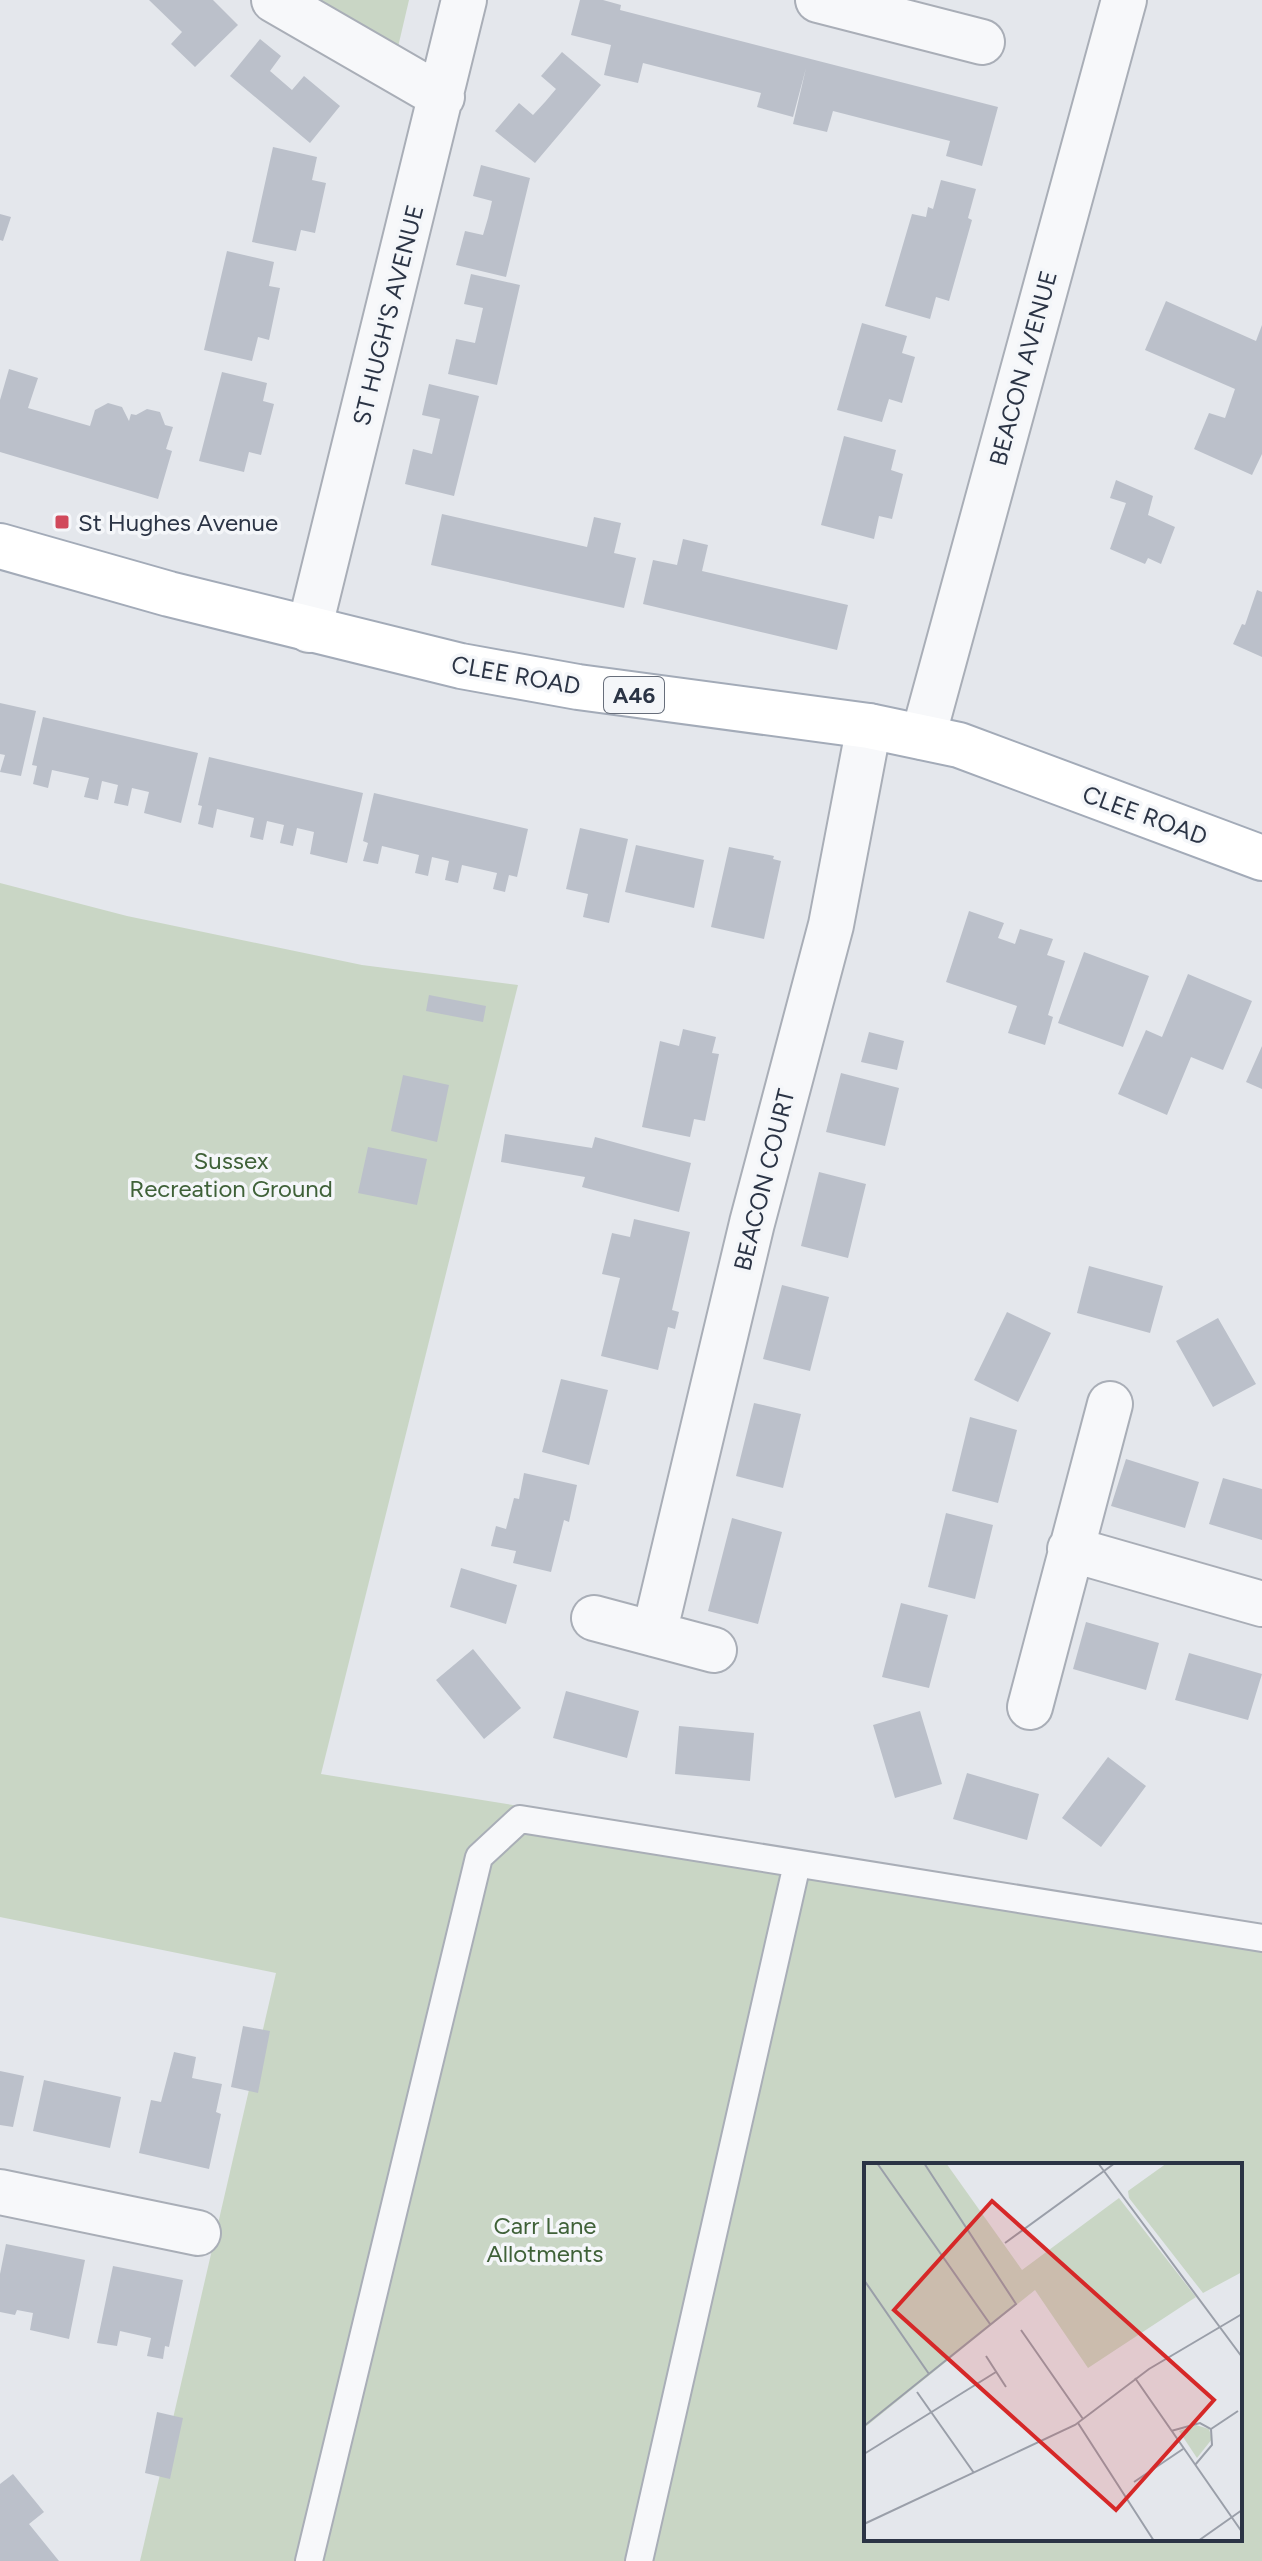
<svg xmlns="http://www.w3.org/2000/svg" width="1262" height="2561" font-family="Figtree,sans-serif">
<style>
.green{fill:#c9d6c5;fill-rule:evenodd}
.building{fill:#bbc0ca}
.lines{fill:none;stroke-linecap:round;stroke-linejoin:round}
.service-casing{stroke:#a9aeb7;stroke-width:30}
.minor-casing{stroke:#a9aeb7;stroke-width:48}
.primary-casing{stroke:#a3abb8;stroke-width:48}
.service{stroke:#f7f8fa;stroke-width:26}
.minor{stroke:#f7f8fa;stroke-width:44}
.primary{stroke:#fff;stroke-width:44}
.poi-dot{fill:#d1495b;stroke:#f4f6f9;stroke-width:3}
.labels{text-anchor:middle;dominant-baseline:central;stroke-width:7;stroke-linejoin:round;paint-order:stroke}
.shield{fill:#f4f6f9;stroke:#676e7b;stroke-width:2}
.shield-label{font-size:22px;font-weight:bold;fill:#2b3445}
.street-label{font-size:24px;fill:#2b3445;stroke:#f4f6f9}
.poi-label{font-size:24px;fill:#2b3445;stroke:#f4f6f9;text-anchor:start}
.park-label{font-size:24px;fill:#3f6138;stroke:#f4f6f9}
.inset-road{fill:none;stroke:#9a9fa9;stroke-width:2}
.view{fill:#d62828;fill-opacity:0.15;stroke:#d62828;stroke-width:4}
.inset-edge{fill:none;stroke:#2b3445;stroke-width:4}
</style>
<rect width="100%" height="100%" fill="#e4e7ec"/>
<path class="green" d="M315,0h94l-11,47z
M0,883l127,33 235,49 156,20 -197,789 941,152v635h-1122l136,-588 -276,-56zM866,2165h374v374h-374z"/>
<path class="building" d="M149,0h64l25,25 -43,42 -24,-23 11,-12z
M580,0h23l18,5 -1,5 378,97 -16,59 -36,-10 4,-15 -117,-30 -6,21 -34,-8 13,-56 -13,49 -36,-10 4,-14 -118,-30 -5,20 -34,-8 7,-30 -40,-10z
M260,39l21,17 -11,15 22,19 12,-14 36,30 -30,37 -80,-67z
M562,52l39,33 -66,78 -40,-32 24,-28 14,12 12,-13 11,-13 -15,-13z
M273,147l44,10 -5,23 14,3 -11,50 -14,-3 -5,21 -44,-9z
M481,165l49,13 -24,99 -50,-12 9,-34 18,4 5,-17 4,-17 -19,-5z
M941,180l35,9 -8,29 4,2 -23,81 -13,-4 -6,22 -45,-13 27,-92 14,3 2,-10 5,2z
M0,214l11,3 -8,24 -3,-1z
M227,251l47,11 -5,24 11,2 -11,52 -11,-3 -6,24 -48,-11z
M471,274l49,11 -23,100 -49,-11 8,-35 19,4 8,-35 -19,-4z
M1166,301l90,40 6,-16v129l-10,21 -58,-26 15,-36 16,5 10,-29 -90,-39z
M862,323l45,13 -5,17 13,4 -13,46 -13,-4 -7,23 -45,-12z
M9,369l29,9 -10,30 62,18 5,-16 13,-7 14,4 7,14 2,-7 5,1 11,-6 13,3 5,13 8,2 -7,22 6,2 -14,48 -158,-47v-52z
M222,372l45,11 -4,18 11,3 -13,51 -12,-3 -5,20 -45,-11z
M429,384l50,12 -25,100 -49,-12 8,-35 19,5 8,-35 -18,-4z
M844,436l52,14 -5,20 12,4 -11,45 -13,-3 -5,23 -53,-14z
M1116,480l37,16 -5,19 27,12 -14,37 -13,-6 -3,6 -35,-15 16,-46 -16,-5z
M442,514l145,33 7,-30 27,6 -7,30 22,5 -12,50 -193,-43z
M683,539l25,6 -6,26 146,34 -11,45 -194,-46 10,-44 24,5z
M1257,590l5,2v65l-29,-13 9,-20 3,1z
M0,703l36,8 -15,65 -21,-4 5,-17 -5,-1z
M43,717l155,36 -17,70 -37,-10 5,-21 -17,-4 -4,18 -14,-3 4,-18 -16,-4 -4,19 -14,-3 5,-19 -37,-8 -4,18 -15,-4 4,-18 -5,-1z
M209,757l154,36 -16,70 -37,-9 4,-22 -17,-4 -4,18 -13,-3 4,-18 -17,-4 -4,19 -13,-3 4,-19 -37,-9 -4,19 -15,-4 4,-18 -4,-1z
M374,793l154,36 -11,48 -8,-2 -4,17 -12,-3 4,-16 -35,-8 -4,18 -13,-3 4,-19 -17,-4 -4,19 -13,-3 4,-18 -37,-9 -4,18 -15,-3 5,-18 -5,-2z
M580,828l48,11 -19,84 -26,-6 5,-23 -22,-5z
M636,845l68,15 -10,48 -69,-16z
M729,847l45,9 -1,3 8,2 -17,78 -53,-12z
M969,911l35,12 -6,15 17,6 5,-15 33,10 -6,16 18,6 -17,54 5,2 -8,28 -37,-12 9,-27 -71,-24z
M1084,952l65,24 -26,71 -65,-24z
M1188,974l64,27 -29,69 -32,-13 -24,58 -49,-21 28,-64 16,7z
M429,995l57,11 -3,16 -57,-11z
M683,1029l33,8 -4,16 7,1 -14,67 -11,-2 -4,18 -48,-10 18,-86 19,5z
M869,1032l35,9 -7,29 -36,-8z
M1262,1046v43l-16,-7z
M841,1073l58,15 -14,58 -59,-14z
M403,1075l46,10 -12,57 -46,-11z
M505,1134l87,14 3,-11 96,26 -12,49 -97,-25 3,-10 -84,-15z
M368,1147l59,12 -10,46 -59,-12z
M819,1172l47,12 -18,74 -47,-12z
M634,1219l56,13 -18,78 7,2 -4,17 -7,-2 -10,43 -57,-14 19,-78 -18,-4 10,-41 18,4z
M1089,1266l74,20 -13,47 -73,-20z
M782,1285l47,12 -19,74 -47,-12z
M1007,1312l44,21 -33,69 -44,-22z
M1218,1318l38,66 -43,23 -37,-66z
M561,1379l47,11 -19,75 -47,-13z
M754,1403l47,11 -18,74 -47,-12z
M970,1417l47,13 -19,73 -46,-12z
M1126,1459l73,23 -14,46 -74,-22z
M524,1473l53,12 -8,37 -5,-2 -13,52 -38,-9 3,-12 -25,-5 5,-20 10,3 8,-31 5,1z
M1223,1478l39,11v51l-53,-16z
M946,1513l47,12 -18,74 -47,-12z
M732,1518l50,14 -24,92 -50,-13z
M461,1568l56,17 -11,39 -56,-17z
M901,1603l47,12 -19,73 -47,-11z
M1086,1622l73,21 -13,47 -73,-21z
M473,1649l48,59 -37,31 -48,-59z
M1189,1653l73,21 -14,46 -73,-20z
M566,1691l73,20 -12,47 -74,-20z
M920,1711l22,73 -47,14 -22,-73z
M679,1726l75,7 -4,48 -75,-7z
M1108,1757l38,29 -45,61 -39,-29z
M967,1773l72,21 -12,46 -74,-21z
M243,2026l27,5 -12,62 -27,-6z
M174,2052l22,5 -4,21 30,6 -6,28 5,2 -12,55 -70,-16 12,-53 10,2z
M0,2071l24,5 -11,51 -13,-2z
M44,2080l77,17 -11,51 -77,-17z
M6,2244l79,16 -16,79 -39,-9 3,-17 -16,-3 -2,5 -15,-3v-38z
M113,2266l70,14 -14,67 -4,-1 -2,13 -16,-3 4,-18 -31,-7 -3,15 -20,-3z
M157,2412l26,6 -13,61 -25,-6z
M13,2474l31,38 -15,12 30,37h-59v-77z"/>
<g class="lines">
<g class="service-casing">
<path id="service" d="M309,2561l170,-704 41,-38 742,119
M639,2561l158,-697"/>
</g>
<g class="minor-casing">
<path id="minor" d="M274,0l168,97
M818,0l164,42
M309,630l155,-630
M923,737l201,-737
M1070,1549l192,55
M594,1618l120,32
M654,1634l98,-411 79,-298 38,-199
M1030,1707l80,-303
M0,2192l198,41"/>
</g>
<g class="primary-casing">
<path id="primary" d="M0,546l169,48 292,72 117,21 291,39 90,19 303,113"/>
</g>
<use href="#service" class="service"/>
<use href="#minor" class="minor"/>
<use href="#primary" class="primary"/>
</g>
<rect class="poi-dot" x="54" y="514" width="16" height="16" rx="4"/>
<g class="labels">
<rect class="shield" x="604" y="677" width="60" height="36" rx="6"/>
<g class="shield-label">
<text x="634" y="695">A46</text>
</g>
<g class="street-label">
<text transform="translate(388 315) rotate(-76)">ST HUGH'S AVENUE</text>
<text transform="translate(1023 368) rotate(-75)">BEACON AVENUE</text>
<text transform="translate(516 675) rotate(10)">CLEE ROAD</text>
<text transform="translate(1145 815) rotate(20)">CLEE ROAD</text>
<text transform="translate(764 1180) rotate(-76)">BEACON COURT</text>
</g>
<g class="poi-label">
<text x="78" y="522">St Hughes Avenue</text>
</g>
<g class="park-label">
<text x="231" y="1160">Sussex<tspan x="231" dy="28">Recreation Ground</tspan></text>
<text x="545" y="2225">Carr Lane<tspan x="545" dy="28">Allotments</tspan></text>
</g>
</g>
<g transform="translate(864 2163)">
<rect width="378" height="378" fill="#e4e7ec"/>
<path d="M0,0h82l76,107 97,-72 77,99 -108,71 -53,-78 -171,138zM303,0h75v109l-39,21 -74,-95 -1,-7zM332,262l13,4 3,10 -15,19 -18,-27z" fill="#c9d6c5"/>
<path class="inset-road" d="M13,0l113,161M234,0l144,194M141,80l110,-80M0,117l65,94M157,167l62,89M122,193l20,31M271,215l107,154M53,229l57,81M214,260l76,118M0,263l152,-122 -92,-141M347,266l27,-18M307,268l29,-8 11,6 1,16 -17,20M0,291l132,-82M270,319l49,-33M0,361l211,-99 74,-56 93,-55M334,378l44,-31"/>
<path class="view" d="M128,38l222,199 -98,110 -222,-200z"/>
<rect width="378" height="378" class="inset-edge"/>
</g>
</svg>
